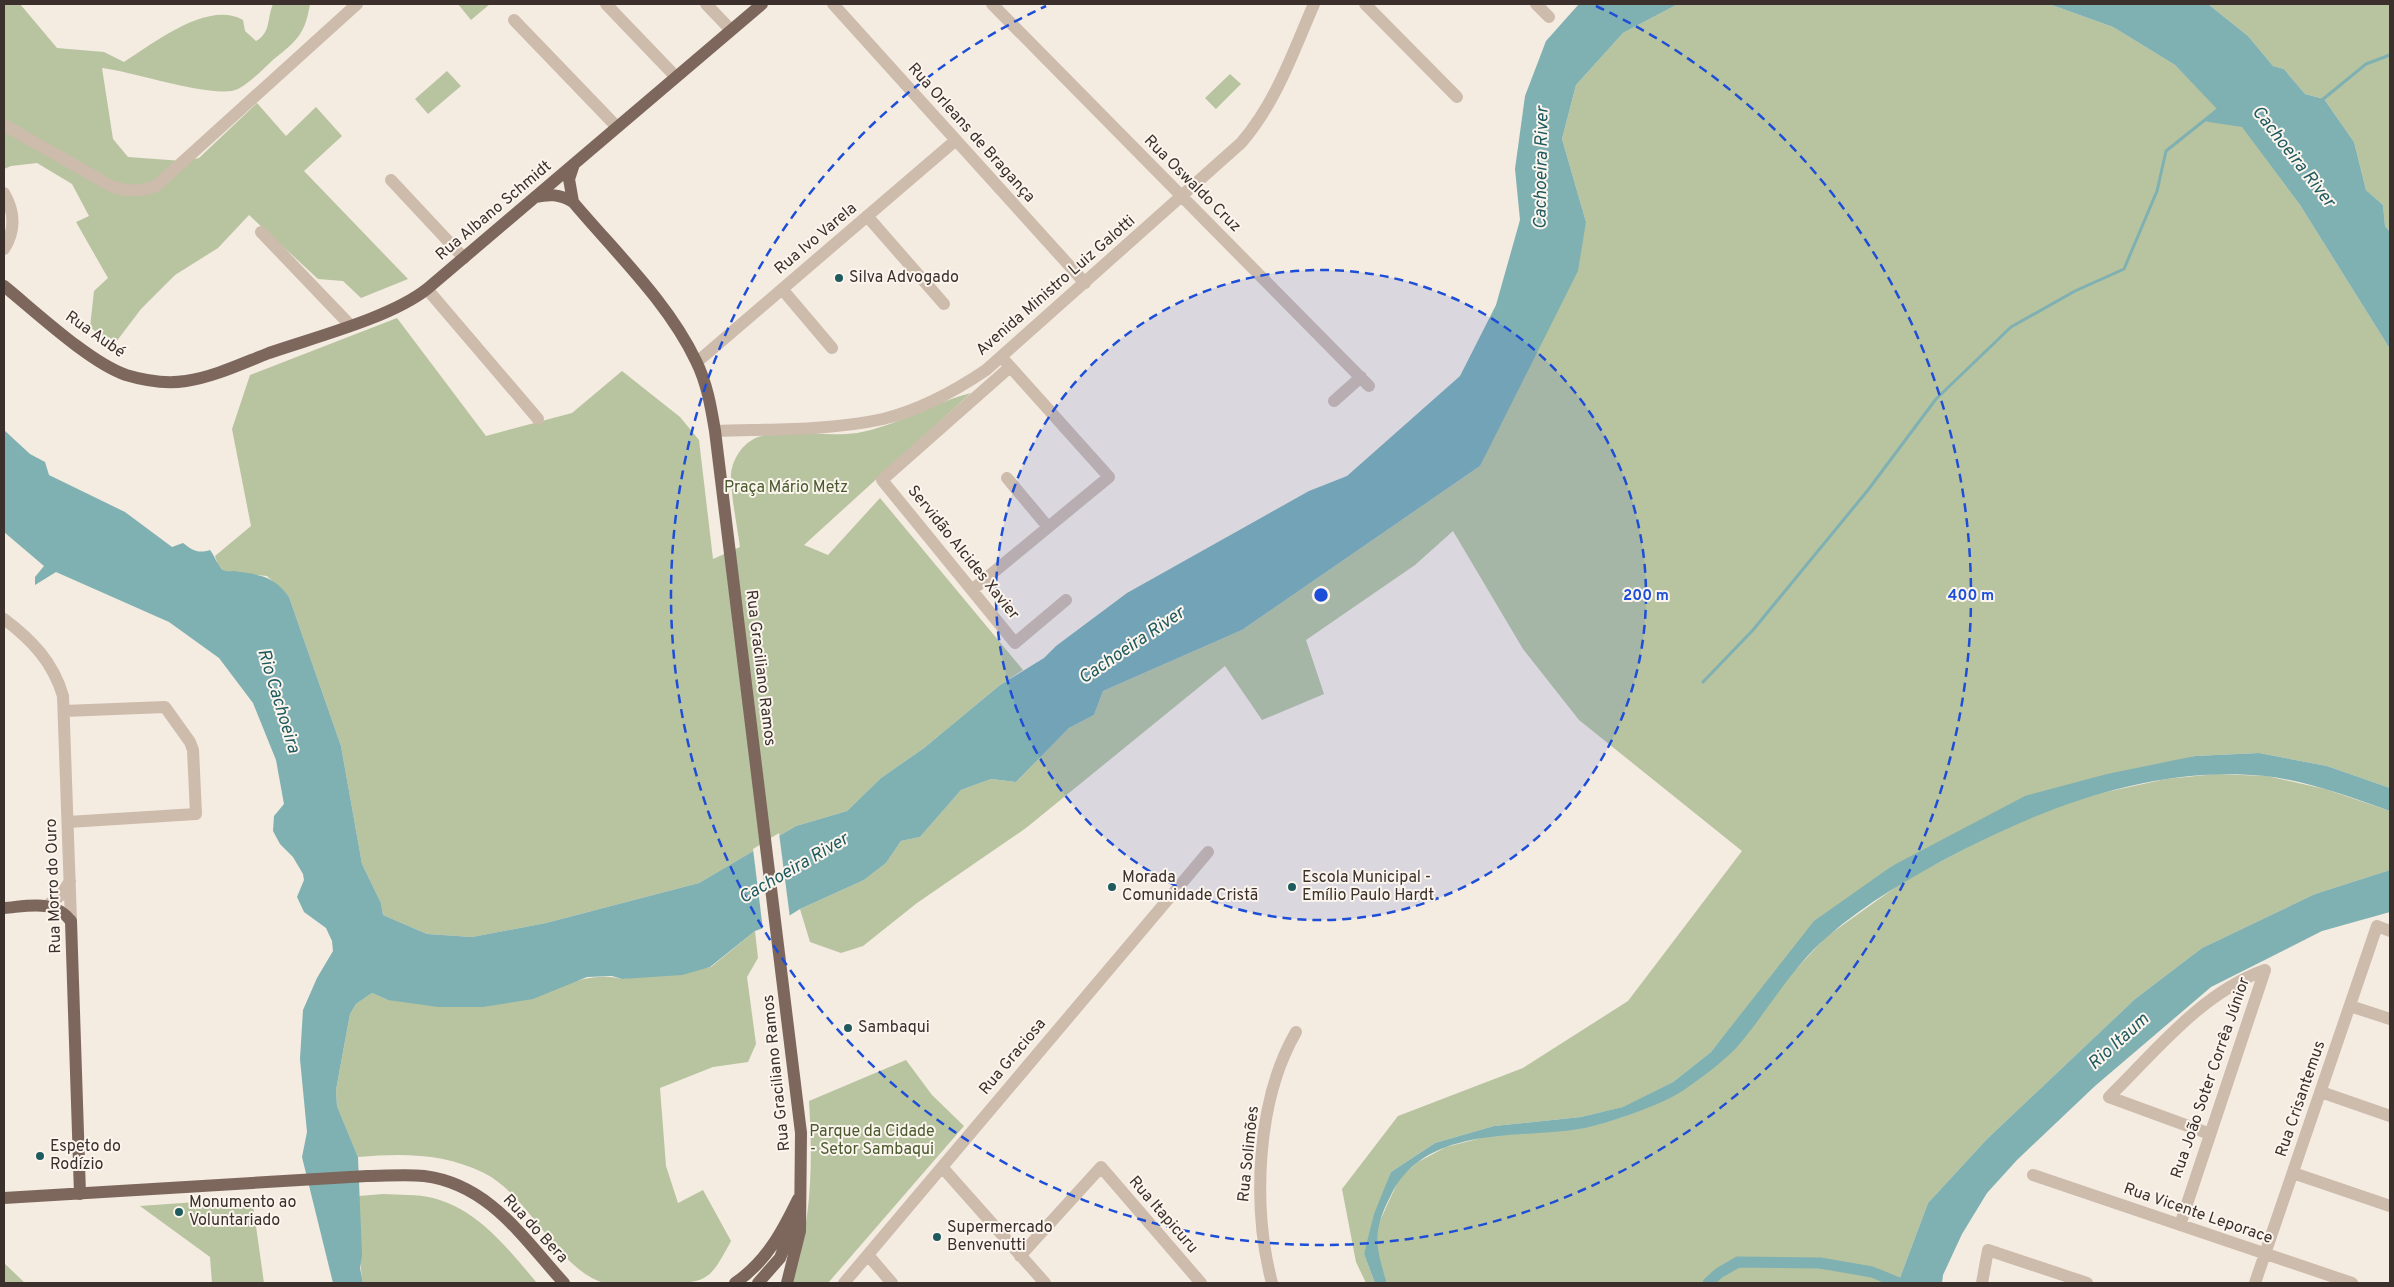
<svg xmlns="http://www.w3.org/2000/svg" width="2394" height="1287" font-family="Overpass,sans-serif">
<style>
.green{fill:#b8c4a0}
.water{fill:#7fb0b2}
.pier{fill:#f4ebe1}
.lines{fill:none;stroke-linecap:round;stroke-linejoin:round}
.stream{stroke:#7fb0b2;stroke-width:3}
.canal{stroke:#7fb0b2;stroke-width:11}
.minor{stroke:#cdbbac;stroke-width:12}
.primary{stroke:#7d675c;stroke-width:12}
.ring{fill:none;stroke:#1d4ed8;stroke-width:2.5;stroke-dasharray:9 6}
.poi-dot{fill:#1f5a5e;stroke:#fbf5ee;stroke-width:2}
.labels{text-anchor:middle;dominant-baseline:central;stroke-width:4;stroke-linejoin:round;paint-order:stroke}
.street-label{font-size:16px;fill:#3b302b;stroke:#fbf5ee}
.poi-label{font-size:16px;fill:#3b302b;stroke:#fbf5ee;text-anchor:start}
.park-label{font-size:16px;fill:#4a5a2e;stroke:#fbf5ee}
.water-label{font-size:18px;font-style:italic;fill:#1f5a5e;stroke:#fbf5ee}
.centre{fill:#1d4ed8;stroke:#fbf5ee;stroke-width:2.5}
.ring-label{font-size:15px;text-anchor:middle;font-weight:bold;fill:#1d4ed8;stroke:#fbf5ee;stroke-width:4;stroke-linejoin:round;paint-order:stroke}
</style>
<rect width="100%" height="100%" fill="#f4ebe1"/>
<path class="green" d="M4,4h16l37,44 47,4 20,10c30,-19 84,-62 119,-42l2,11 11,10c15,-8 11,-23 17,-37h37c-5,30 -13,37 -36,55 -11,10 -23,23 -36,30 -22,11 -107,-18 -136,-21l11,71 15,18 55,4 16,-3 58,-55 29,33 30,-29 26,29 -38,35 104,108 -47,19 -18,-17 -25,-2 -69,-64 -31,33 -43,27 -34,34 -28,37 -23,-19 4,-36 14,-13 -32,-56 13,-6 -17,-32 -35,-21 -26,3 -7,3z
M458,4h32l-19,16z
M1678,4h371l64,23 62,38 43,44 -15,12 39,5 58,79 90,144v439l-63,-22 -68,-13 -65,3 -302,110 -137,132 -44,54 -38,30 -49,25 -43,10 -87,9 -59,17 -44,29 -27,82 11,29h-9l-10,-21 -14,-73 56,-73 125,-48 105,-67 114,-150 -163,-131 -56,-71 -70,-118 -38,34 -109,75 18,54 -62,26 -37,-54 -199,162 -109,75 -54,43 -22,7 -31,-11 -10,-33 64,-29 22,-17 15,-22 19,-4 41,-47 30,-11 25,3 53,-54 25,-13 9,-24 139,-61 238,-164 106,-244 -24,-83 14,-54 47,-52z
M2208,4h182v228l-5,-6 -2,-21 -17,-15 -12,-48 -30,-43 -19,-5 -21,-25 -11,-3 -25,-30z
M447,71l14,15 -33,28 -13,-15z
M1230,74l11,10 -25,25 -11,-11z
M397,318l89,118 86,-23 50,-42 58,46 19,23 14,119 27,-12c-3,-22 -8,-45 -9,-68 -1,-17 11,-36 27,-42 24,-8 70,0 99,-4 40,-7 75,-30 114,-40l-167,152 24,10 52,-57 143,172 -23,15 -76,63 -43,30 -34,33 -51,15 -97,57 -153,40 -74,14 -45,-3 -44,-19 -2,-12 -19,-39 -21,-118 -52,-149 -22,-21 -42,-4 -7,-7 -3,-9 36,-30 -19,-97 18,-54z
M2216,774l51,2 58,13 65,22v59l-75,24 -113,54 -67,51 -148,140 -59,64 -30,80h-511l-11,-33 1,-23 23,-50 18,-15 28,-15 43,-11 91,-7 43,-12 59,-26 144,-154 81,-58 100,-52 41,-17 49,-16 69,-15z
M755,931l3,27 -11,19 9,67 -8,18 -35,5 -53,21 6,78 12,37 25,-13 28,51c-22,41 -24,42 -70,42 -16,0 -43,4 -57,0 -47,-14 -74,-87 -120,-110 -40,-20 -82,-20 -126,-16l-21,-51 -1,-16 14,-76 6,-10 16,-11 16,7 178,-16c19,-6 36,-10 56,-5l89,-12z
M906,1060l26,35 32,31 -136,157h-37c21,-59 22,-120 18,-182z
M383,1194c16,1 34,0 50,4 46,12 75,51 104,85h-174c-5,-23 -3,-61 -4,-87z
M252,1198l12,85h-52l-2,-26 -70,-51z
M4,1263l21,20h-21z"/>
<path class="water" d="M1579,4h99l-55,29 -47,52 -14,54 24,83 -8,49 -98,195 -238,164 -139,61 -9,24 -25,13 -53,54 -25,-3 -30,11 -41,47 -19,4 -15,22 -22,17 -64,29 -21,13 -24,9 -45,36 -28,8 -60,4 -10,-3 -25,1 -54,22 -50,8h-45l-50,-7 -16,-7 -16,11 -6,10 -14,76 1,16 21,51 4,98 -2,13 3,15h-30l-31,-126 5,-25 -7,-73 3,-49 14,-32 16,-27 -1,-10 -6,-13 -22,-16 -7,-15 7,-17 -1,-6 -10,-17 -13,-13 -7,-13 1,-15 10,-12 -8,-44 -23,-57 -34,-45 -50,-36 -113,-50 -21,13v-8l9,-11 -40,-34v-102l26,24 15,8 4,13 76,37 47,35 11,-4c9,7 15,11 27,7 5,6 7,15 13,20 4,2 7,1 11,1 26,4 39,4 55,26l52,149 21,118 19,39 2,12 44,19 45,3 74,-14 153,-40 97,-57 51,-15 34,-33 43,-30 76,-63 44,-27 12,-12 71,-53 182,-102 38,-15 113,-100 36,-71 24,-85 -5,-51 10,-73 21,-55z
M2049,4h159l40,32 25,30 11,3 21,25 19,5 30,43 12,48 17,15 2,21 5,6v117l-90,-144 -58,-78 -40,-6 15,-12 -42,-44 -62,-38z
M2259,753l68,13 63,22v23c-40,-14 -82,-30 -125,-35 -108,-11 -214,28 -308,77 -46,24 -91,50 -130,84 -36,31 -59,74 -90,110 -14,15 -36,31 -53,43 -22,15 -78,34 -104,39 -64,10 -154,-4 -189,66 -19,37 -16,50 -4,88h-12l-11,-29 10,-40 17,-42 44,-29 59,-17 87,-9 42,-10 50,-25 38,-30 103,-131 78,-55 133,-70 82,-22 88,-18z
M2390,870v42l-68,19 -111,56 -116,99 -78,74 -30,33 -25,41 -19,41 -1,8h-44l30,-80 59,-64 148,-140 67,-51 113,-54z"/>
<path class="pier" d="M779,833l11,85 -27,12 -10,-81z"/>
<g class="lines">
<path class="stream" d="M2322,100l44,-36 24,-9
M1703,682l50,-52 115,-140 68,-91 75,-72 64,-36 49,-22 33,-78 9,-40 55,-44"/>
<path class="canal" d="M1708,1283l11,-10 19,-11 82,1 52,9 27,11"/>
<path class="minor" d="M606,4l70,73
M706,4l25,26
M833,4l252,279
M992,4l377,382
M1365,4l92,93
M1536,4l13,13
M514,20l103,107
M4,125l107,61c17,6 28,6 45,0l201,-182
M391,180l73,78
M4,193c11,19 12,37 0,56
M867,216l77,88
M261,232l89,93
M427,289l111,130
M782,289l50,59
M697,362l259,-222
M1010,367l-128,113 133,163 51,-43
M1334,401l27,-24
M715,431c55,-2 113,0 168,-12 37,-9 72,-28 103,-49l255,-227c35,-40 52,-91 73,-139
M1007,478l41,49
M972,590l137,-113 -104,-116
M4,619c28,21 49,43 59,77l8,225
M64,711l101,-4 25,35 3,8 3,64 -128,8
M48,905l13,-10 9,-14
M2350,1006l40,13
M2321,1092l69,24
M2210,1134l-101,-37c47,-46 92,-104 156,-127
M942,1167l103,116
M2293,1173l97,33
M2033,1175l319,108
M2180,1225l85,-255
M868,1255l24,28
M1020,1256l81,-89 100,116
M844,1283l364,-431
M1272,1283c-20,-76 -16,-182 24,-251
M1982,1283l6,-33 99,33
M2255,1283l122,-357 13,5"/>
<path class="primary" d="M535,197c15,-3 24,-3 38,5 42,50 95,100 123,159 11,22 15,46 19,70l86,702 -1,98 -13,52
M573,202l-4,-23 5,-15
M4,286c32,26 85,76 122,89 20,6 40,9 60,6 28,-4 57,-18 83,-28 46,-16 121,-35 158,-64l335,-285
M4,908c25,-2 50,-9 67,13l9,273
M4,1198l363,-22c19,0 38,-2 57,0 65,8 99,62 140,107
M735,1283c31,-21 47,-51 63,-84
M758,1283l22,-25 14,-36"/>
</g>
<circle cx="1321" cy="595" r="325" fill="#1d4ed8" fill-opacity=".12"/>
<g class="ring">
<circle cx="1321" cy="595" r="325"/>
<path d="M1596 6A650 650 0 1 1 1046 6"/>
</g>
<g class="poi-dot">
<circle cx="839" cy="278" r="5"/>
<circle cx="1112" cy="887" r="5"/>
<circle cx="1292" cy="887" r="5"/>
<circle cx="848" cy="1028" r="5"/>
<circle cx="40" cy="1156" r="5"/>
<circle cx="179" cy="1212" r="5"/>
<circle cx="937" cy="1237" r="5"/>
</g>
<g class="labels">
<g class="street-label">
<text transform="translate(971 133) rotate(48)">Rua Orleans de Bragança</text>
<text transform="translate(1192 184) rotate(45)">Rua Oswaldo Cruz</text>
<text transform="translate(494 211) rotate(-40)">Rua Albano Schmidt</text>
<text transform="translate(816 239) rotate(-40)">Rua Ivo Varela</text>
<text transform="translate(1056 286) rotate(-41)">Avenida Ministro Luiz Galotti</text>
<text transform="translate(95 335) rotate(35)">Rua Aubé</text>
<text transform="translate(963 553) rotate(51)">Servidão Alcides Xavier</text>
<text transform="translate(760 668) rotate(83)">Rua Graciliano Ramos</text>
<text transform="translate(54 886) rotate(-92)">Rua Morro do Ouro</text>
<text transform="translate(1013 1057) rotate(-50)">Rua Graciosa</text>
<text transform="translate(777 1073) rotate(-96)">Rua Graciliano Ramos</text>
<text transform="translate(2211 1078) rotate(-71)">Rua João Soter Corrêa Júnior</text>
<text transform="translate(2301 1099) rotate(-71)">Rua Crisantemus</text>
<text transform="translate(1249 1154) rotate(-84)">Rua Solimões</text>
<text transform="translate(2198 1214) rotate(19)">Rua Vicente Leporace</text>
<text transform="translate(1163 1215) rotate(49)">Rua Itapicuru</text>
<text transform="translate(535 1229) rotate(47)">Rua do Bera</text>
</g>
<g class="poi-label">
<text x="849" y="278">Silva Advogado</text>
<text x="1122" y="878">Morada<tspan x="1122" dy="18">Comunidade Cristã</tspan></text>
<text x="1302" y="878">Escola Municipal -<tspan x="1302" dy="18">Emílio Paulo Hardt</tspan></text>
<text x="858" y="1028">Sambaqui</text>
<text x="50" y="1147">Espeto do<tspan x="50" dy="18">Rodízio</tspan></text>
<text x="189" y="1203">Monumento ao<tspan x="189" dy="18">Voluntariado</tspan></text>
<text x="947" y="1228">Supermercado<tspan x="947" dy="18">Benvenutti</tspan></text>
</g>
<g class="park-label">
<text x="786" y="488">Praça Mário Metz</text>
<text x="872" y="1132">Parque da Cidade<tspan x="872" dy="18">- Setor Sambaqui</tspan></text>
</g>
<g class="water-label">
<text transform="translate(2293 157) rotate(52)">Cachoeira River</text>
<text transform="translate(1542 168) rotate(-89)">Cachoeira River</text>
<text transform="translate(1132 646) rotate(-34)">Cachoeira River</text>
<text transform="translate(278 701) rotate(73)">Rio Cachoeira</text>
<text transform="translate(794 869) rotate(-30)">Cachoeira River</text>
<text transform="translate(2119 1042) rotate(-42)">Rio Itaum</text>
</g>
</g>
<circle cx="1321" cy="595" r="8" class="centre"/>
<g class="ring-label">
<text x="1646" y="600">200 m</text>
<text x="1971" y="600">400 m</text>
</g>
<rect width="2394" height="1287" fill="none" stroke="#3b302b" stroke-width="10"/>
</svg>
